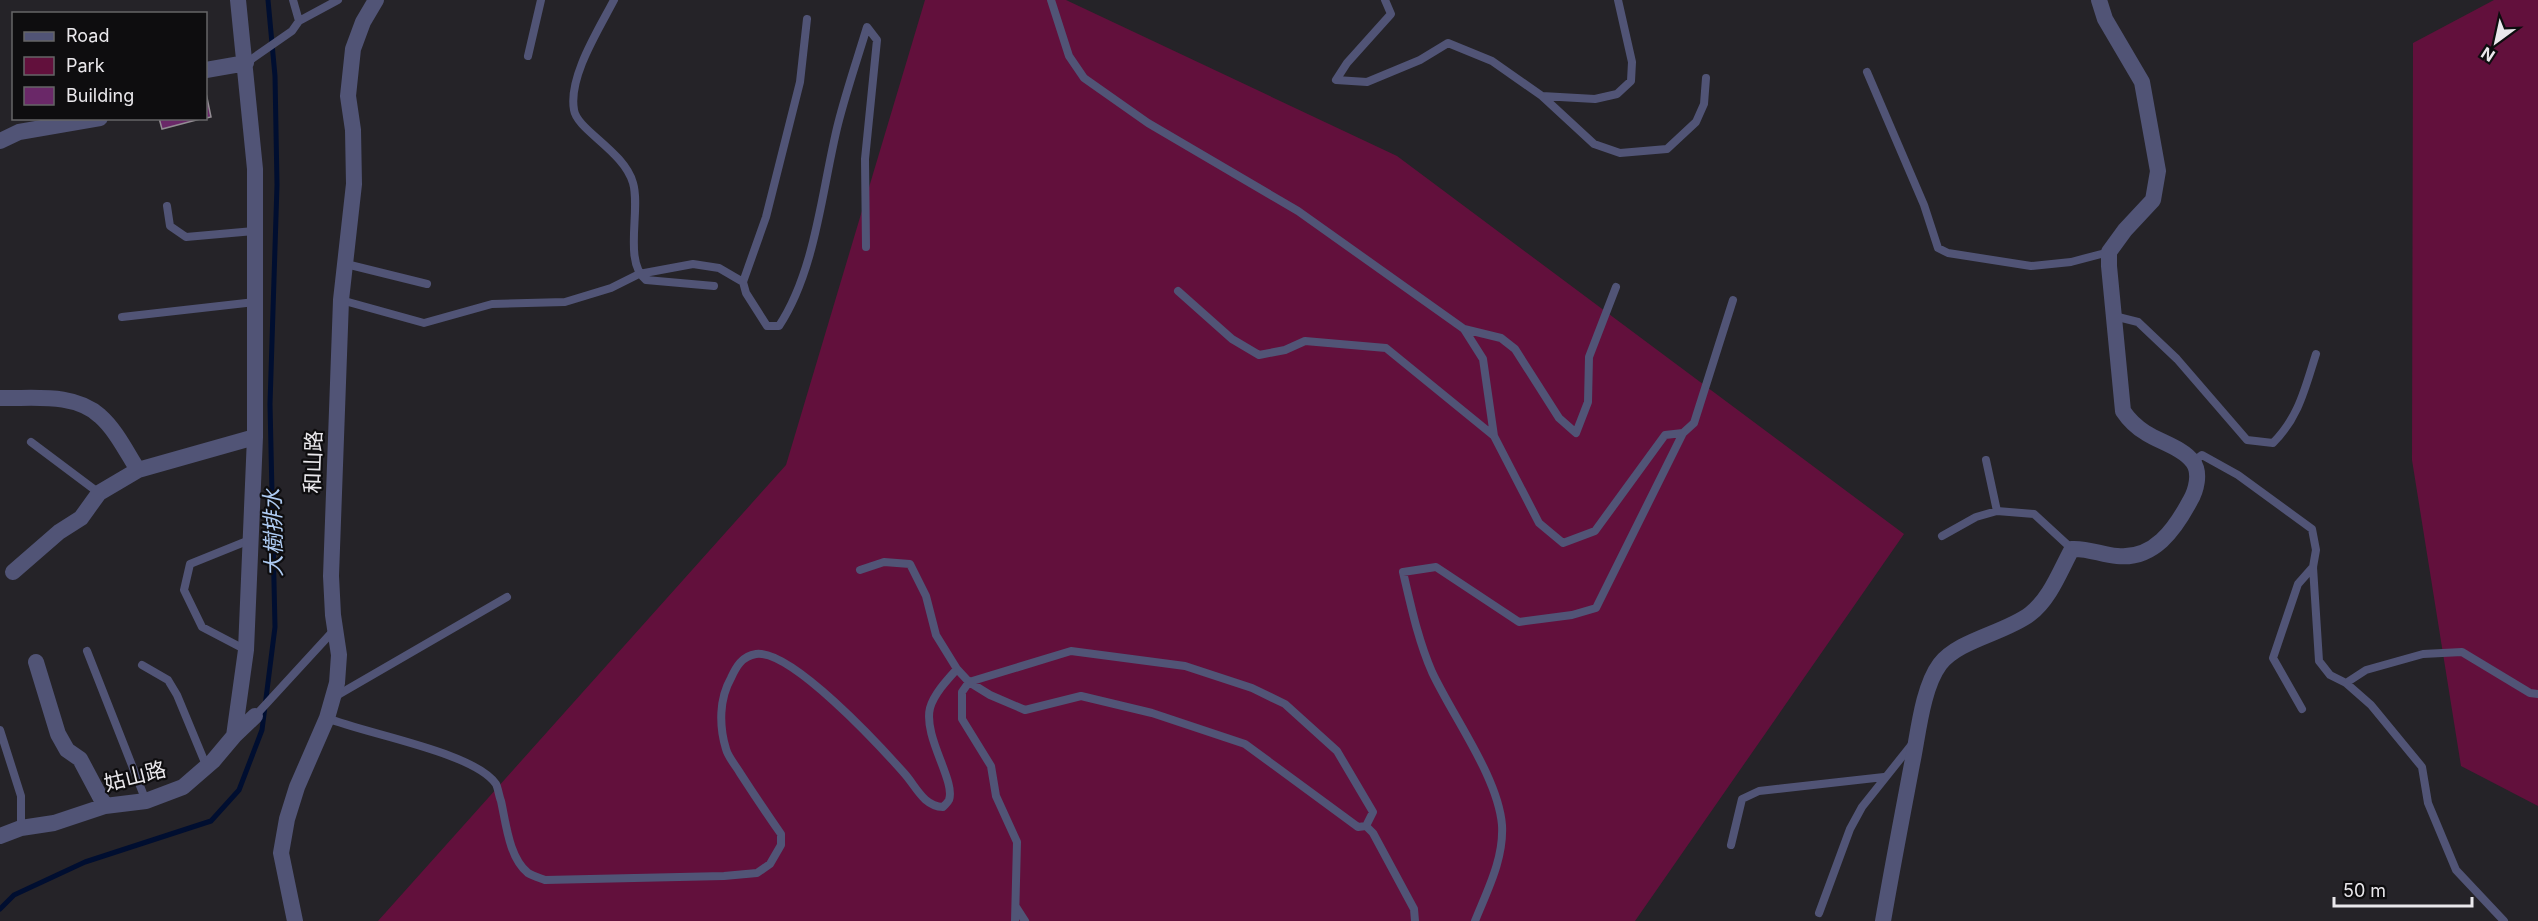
<svg xmlns="http://www.w3.org/2000/svg" width="2538" height="921" font-family="Inter,'Noto Sans TC',sans-serif">
<style>
.green{fill:#62103c}
.lines{fill:none;stroke-linecap:round;stroke-linejoin:round}
.stream{stroke:#000e30;stroke-width:5}
.building{fill:#6a2868;stroke:#928c92;stroke-width:1.5}
.lane{stroke:#515476;stroke-width:8}
.street{stroke:#515476;stroke-width:16}
.labels{text-anchor:middle;dominant-baseline:central;stroke-width:4.5;stroke-linejoin:round;paint-order:stroke}
.street-label{font-size:21px;fill:#eae8ec;stroke:#0e0d0f}
.water-label{font-size:22px;font-style:italic;fill:#aecbf2;stroke:#0e0d0f}
</style>
<rect width="100%" height="100%" fill="#252328"/>
<path class="green" d="M925,0h141l331,156 507,378 -269,387h-1257l408,-456z
M2494,0h44v806l-77,-40 -49,-306 1,-417z"/>
<g class="lines">
<path class="stream" d="M0,909l14,-14 71,-33 126,-41 28,-31 23,-60 13,-103 -5,-223 7,-219 -2,-109 -7,-76"/>
</g>
<path class="building" d="M206,93l5,24 -5,1z
M159,118h45l-42,11z"/>
<g class="lines">
<path class="lane" d="M293,0l6,21
M614,0c-15,29 -46,77 -40,110 3,20 50,41 59,73 8,27 -10,79 13,97l68,6
M1051,0l18,56 15,22 64,45 150,88 166,118
M1385,0l6,14 -44,49 -11,17 31,2 53,-22 28,-17 44,18 50,35 53,3 22,-5 14,-13 1,-19 -14,-62
M528,56l13,-56
M246,63l46,-32 7,-10 39,-21
M1867,72l57,133 14,43 10,5 83,13 40,-4 38,-10
M1542,96l52,48 26,9 47,-4 29,-27 8,-18 2,-26
M167,206l3,20 16,11 68,-6
M346,264l81,20
M743,282l23,-65 34,-135 7,-63
M1178,291l54,48 27,16 26,-5 20,-9 81,7 108,88
M341,300l83,23 68,-19 73,-2 46,-14 28,-14 54,-10 26,4 24,14 3,11 21,33h12c37,-56 43,-138 59,-202 8,-32 19,-64 29,-97l10,13 -12,119 1,88
M2114,316l24,6 39,37 70,81 26,3c26,-26 32,-55 43,-89
M122,317l133,-15
M1683,433l11,-10 39,-123
M31,442l68,51
M1986,460l11,51
M2193,462l9,-7 36,20 74,54 4,21 -3,17 6,94 11,14 16,8 25,22 51,62 6,36 28,67 48,51
M1942,536l34,-19 21,-6 37,3 38,35
M860,570l24,-8 26,2 16,32 10,39 21,34 12,13 21,13 35,15 56,-14 71,17 93,31 113,83 8,-1
M246,650l-44,-23 -18,-37 6,-26 62,-25
M87,651l59,150
M142,665l26,15 9,15 29,70
M2346,683l20,-13 57,-16 39,-2 68,41 8,1
M336,696l171,-99
M2302,709l-29,-51 25,-74 15,-17
M255,716l80,-87
M327,718c39,16 147,34 169,66 2,4 3,12 5,17 5,22 8,57 27,72 5,3 12,5 17,7l179,-4 33,-3 13,-9 11,-19v-11c-14,-20 -28,-41 -41,-61 -4,-7 -12,-16 -14,-24 -7,-23 -7,-50 5,-71 5,-11 11,-22 25,-24 35,-5 124,92 148,119 12,13 19,33 39,34 0,0 6,-6 6,-7 7,-19 -26,-63 -19,-92 4,-14 17,-28 27,-39
M0,730l21,66v32
M1731,845l11,-46 17,-8 125,-14
M1016,907l9,14
M1819,913l31,-84 12,-22 51,-64
M1015,921l2,-79 -21,-46 -5,-30 -29,-47v-27l7,-10 102,-31 114,15 67,22 33,16 52,47 36,61 -7,14 7,7 41,76 1,12
M1475,921c12,-30 29,-62 27,-96 -4,-48 -49,-108 -70,-153 -14,-32 -21,-66 -29,-100l33,-5 83,55 53,-7 24,-7 87,-175 -18,2 -70,96 -32,12 -24,-20 -45,-87 -11,-77 -19,-30 37,9 14,11 44,69 17,15 12,-31 1,-45 27,-70"/>
<path class="street" d="M206,70l40,-7
M0,141l19,-9 81,-14
M0,398c32,1 74,-6 100,18 16,14 27,37 38,54
M13,572l46,-40 22,-14 18,-25 39,-23 117,-33
M36,662l22,72 9,16 13,9 25,47
M234,736l12,-86 9,-213v-268l-17,-169
M0,836l21,-8 33,-5 51,-17 41,-5 37,-14 30,-26 21,-25 21,-20
M295,921l-14,-68 6,-34 10,-32 30,-69 10,-35 2,-28 -6,-40 -2,-39 10,-276 13,-116 -1,-54 -5,-34 5,-47 10,-27 13,-22
M1883,921c9,-52 19,-104 29,-157 6,-28 10,-76 28,-100 18,-24 65,-31 90,-50 20,-15 30,-43 42,-65 16,-1 30,6 45,7 37,4 58,-27 73,-55 6,-10 11,-28 3,-39 -10,-14 -33,-20 -47,-29 -10,-6 -17,-13 -23,-22l-14,-145v-14l16,-22 28,-30 5,-29 -16,-89 -37,-63 -6,-19"/>
</g>
<g class="labels">
<g class="street-label">
<text transform="translate(313 462) rotate(-88)">和山路</text>
<text transform="translate(135 776) rotate(-14)">姑山路</text>
</g>
<g class="water-label">
<text transform="translate(273 533) rotate(-91)">大樹排水</text>
</g>
</g>
<rect x="12" y="12" width="195" height="108" fill="#0e0d0f" stroke="#666567" stroke-width="1.5"/>
<rect x="24" y="32" width="30" height="9" fill="#515476" stroke="#666567" stroke-width="1.5"/>
<text x="66" y="42" font-size="18" fill="#eae8ec">Road</text>
<rect x="24" y="57" width="30" height="18" fill="#62103c" stroke="#666567" stroke-width="1.5"/>
<text x="66" y="72" font-size="18" fill="#eae8ec">Park</text>
<rect x="24" y="87" width="30" height="18" fill="#6a2868" stroke="#666567" stroke-width="1.5"/>
<text x="66" y="102" font-size="18" fill="#eae8ec">Building</text>
<g transform="translate(2496 42) rotate(213)" stroke="#0e0d0f" stroke-width="4.5" paint-order="stroke">
<path d="M0-4.5L10 22L0 15L-10 22Z" fill="#eae8ec"/>
<text y="-9" font-size="16" font-weight="bold" text-anchor="middle" fill="#eae8ec">N</text>
</g>
<path d="M2334 897v9h138v-9" fill="none" stroke="#eae8ec" stroke-width="3"/>
<text x="2343" y="897" font-size="18" fill="#eae8ec" stroke="#0e0d0f" stroke-width="4.5" paint-order="stroke">50 m</text>
</svg>
